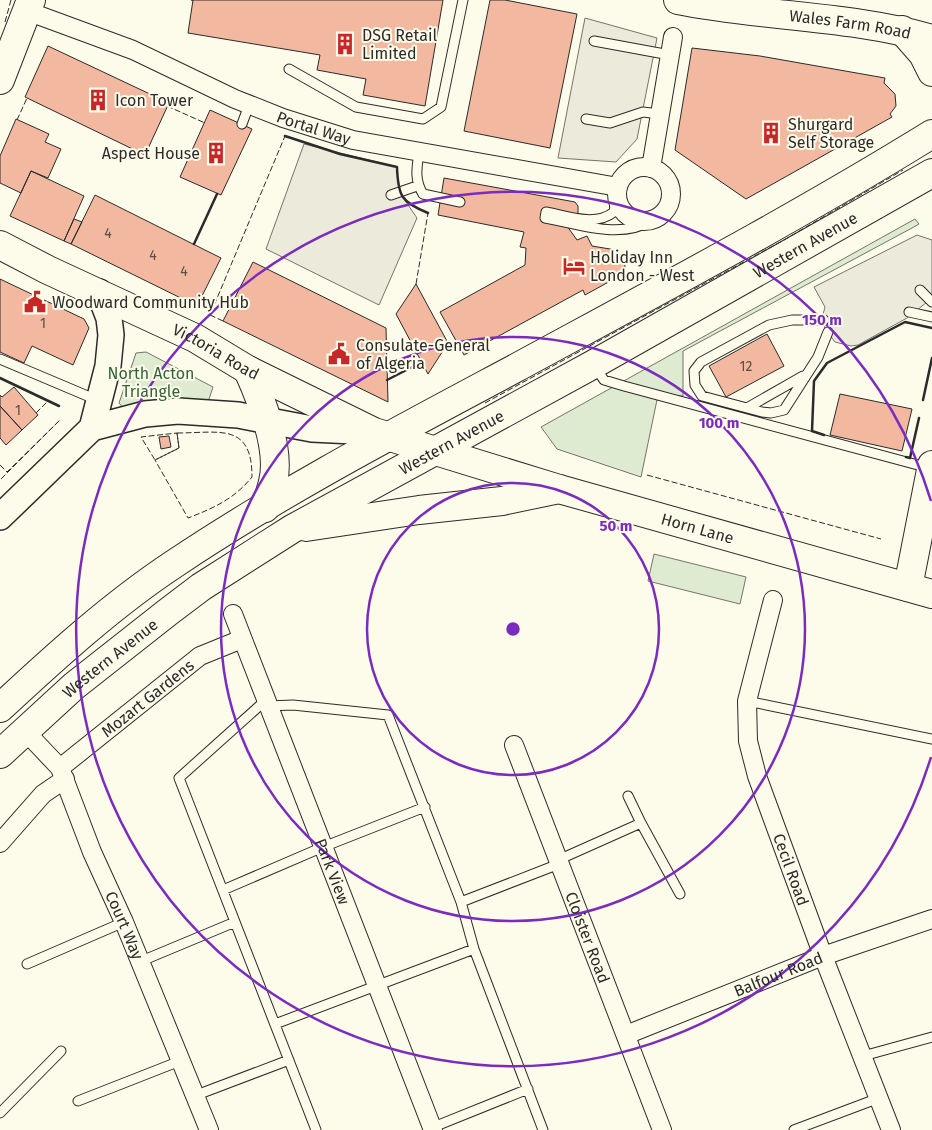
<svg xmlns="http://www.w3.org/2000/svg" width="932" height="1130" font-family="'Fira Sans',sans-serif">
<style>
.green{fill:#deebd1;stroke:#74746e}
.parking{fill:#eceadb;stroke:#74746e}
.building{fill:#f2b8a0;stroke:#2b2b2b}
.lines{fill:none;stroke-linecap:round;stroke-linejoin:round}
.service-casing{stroke:#2b2b2b;stroke-width:11}
.minor-casing{stroke:#2b2b2b;stroke-width:20}
.secondary-casing{stroke:#2b2b2b;stroke-width:28}
.primary-casing{stroke:#2b2b2b;stroke-width:30}
.trunk-casing{stroke:#2b2b2b;stroke-width:30}
.service{stroke:#fdfbea;stroke-width:9}
.minor{stroke:#fdfbea;stroke-width:18}
.secondary{stroke:#fdfbea;stroke-width:25}
.primary{stroke:#fdfbea;stroke-width:28}
.trunk{stroke:#fdfbea;stroke-width:28}
.fence{stroke:#2b2b2b;stroke-width:1;stroke-dasharray:6 2.5;stroke-linecap:butt}
.wall{stroke:#2b2b2b;stroke-width:2.5}
.ring{fill:none;stroke:#7b2cbf;stroke-width:2.5}
.labels{text-anchor:middle;dominant-baseline:central;stroke-width:4;stroke-linejoin:round;paint-order:stroke}
.number-label{font-size:14px;fill:#5d4e48}
.street-label{font-size:16px;fill:#2b2b2b;stroke:#fdfbea}
.poi-label{font-size:16px;fill:#2b2b2b;stroke:#fdfbea;text-anchor:start}
.park-label{font-size:16px;fill:#34623c;stroke:#fdfbea}
.centre{fill:#7b2cbf;stroke:#fdfbea;stroke-width:2.5}
.ring-label{font-size:15px;text-anchor:middle;font-weight:bold;fill:#7b2cbf;stroke:#fdfbea;stroke-width:4;stroke-linejoin:round;paint-order:stroke}
</style>
<rect width="100%" height="100%" fill="#fdfbea"/>
<path class="green" d="M915,219l4,5 -7,4 -229,123v45l-25,-1 -17,82 -84,-28 -16,-22z
M146,352l67,35 -5,15 -83,8 -6,-7 17,-50z
M654,554l92,23 -6,27 -92,-23z"/>
<path class="parking" d="M585,18l72,20 -20,101 -21,23 -58,-4z
M304,144l93,23 1,17 6,15 13,19 -38,87 -113,-56z
M917,235l15,5v58l-25,20 -49,27 -7,1 -16,-4 -10,-13 -3,-11 3,-11 -11,-20z"/>
<path class="building" d="M191,0h252l-18,106 -62,-11 3,-16 -49,-9 3,-15 -132,-22 5,-33z
M490,0h15l72,14 -27,134 -86,-17z
M48,46l121,57 -24,52 -120,-58z
M692,48l68,8 125,22 -1,5 11,11 1,12 -6,8 2,3 -146,82 -71,-49z
M210,110l42,19 -31,66 -41,-18z
M16,119l33,15 -4,8 16,7 -13,29 -17,-7 -10,22 -21,-10v-27z
M31,171l53,25 -20,45 -54,-25z
M444,178l131,24 3,4v9l-11,11 10,14 10,-4 5,10 24,4 8,11 1,6 -4,7 -7,5 -29,16 -2,-5 -119,65 -24,-43 85,-47 1,-17 -6,-1 4,-15 -86,-17z
M95,195l126,63 -24,48 -126,-62z
M74,219l8,3 -11,22 -7,-3z
M253,262l133,66 2,74 -165,-81z
M0,279l84,40 5,9 -16,37 -41,-19 -8,17 -24,-11z
M416,284l32,59 -20,31 -32,-60z
M767,334l17,32 -58,31 -17,-31z
M14,387l24,28 -16,15 -22,-24v-11l2,2z
M840,394l72,15 -10,42 -72,-16z
M0,406l22,24 -16,15 -6,-7z
M169,436l2,11 -10,2 -2,-12z"/>
<g class="lines">
<g class="service-casing">
<path id="service" d="M594,41l76,14
M289,69l67,38 67,12 18,-12 22,-107
M586,119l24,4 33,-11 16,2
M242,124l7,-19
M419,152c-2,15 -5,28 4,42l37,8
M391,195l26,-9
M617,195l-3,17c-19,15 -47,4 -68,0l-1,6c35,6 75,22 108,2
M920,290l12,12
M909,312l23,5
M824,320h-32l-23,5 -68,37 -7,9 1,14 7,11 60,16 9,1 13,-3 34,-53 10,-25
M0,359l97,41
M595,367l9,13 20,6 305,82
M747,408l56,-32
M266,700l-87,78 137,352
M747,701l185,38
M268,706l25,-1 95,10 73,187 13,47 69,181
M628,796l13,27
M558,860l83,-37 39,71
M223,890l100,-43 102,-40
M461,902l98,-38
M139,962l96,-40
M27,964l97,-42
M275,1024l199,-75
M863,1056l69,-19
M194,1096l95,-36
M78,1101l102,-40
M0,1113l61,-62
M431,1128l97,-39
M794,1130l85,-32"/>
</g>
<g class="minor-casing">
<g id="minor">
<path id="s1" d="M27,11l106,39 102,49 48,19 70,22 265,47"/>
<circle cx="644" cy="194" r="27"/>
<path d="M651,168l22,-131"/>
<path id="s2" d="M773,600l-26,101 1,40 9,35 66,180 68,174"/>
<path id="s3" d="M233,614l200,516"/>
<path id="s4" d="M25,731l35,37 32,84 32,70 85,208"/>
<path id="s5" d="M514,745l148,385"/>
<path id="s6" d="M60,768l140,-112 42,-17"/>
<path d="M0,843l43,-49 22,-15"/>
<path id="s7" d="M626,1035l197,-79 109,-37"/>
</g>
</g>
<g class="secondary-casing">
<path id="secondary" d="M92,428l53,-14 33,-3 60,4 74,14 62,3
M0,517l92,-89 16,-62 3,-31 -2,-17 -10,-26"/>
</g>
<g class="primary-casing">
<g id="primary">
<path id="s8" d="M678,0c84,17 172,15 254,39"/>
<path d="M902,30l21,24 9,18"/>
<path d="M0,80l31,-80"/>
<path id="s9" d="M0,245l48,25 147,68 53,32 126,62 185,57 373,105"/>
<path d="M248,370c13,29 33,80 25,112 -2,9 -5,17 -8,26"/>
<path d="M908,587l24,-122"/>
</g>
</g>
<g class="trunk-casing">
<g id="trunk">
<path d="M306,527l113,-17 83,-9 57,-12"/>
<path d="M0,708c55,-51 112,-103 174,-144 109,-73 224,-133 340,-195 140,-76 282,-151 418,-235"/>
<path id="s10" d="M0,754l74,-68 94,-74 33,-25 91,-58 302,-165 338,-191"/>
</g>
</g>
<use href="#service" class="service"/>
<use href="#minor" class="minor"/>
<use href="#secondary" class="secondary"/>
<use href="#primary" class="primary"/>
<use href="#trunk" class="trunk"/>
<path class="fence" d="M5,22l6,-22
M167,106l38,17
M17,120l10,-22
M416,284l12,-71
M223,321l-13,-6 75,-179
M485,403l299,-163 119,-70
M36,413l13,-13
M177,433c42,0 75,-11 75,44 -18,22 -38,31 -64,41l-33,-58 24,-12z
M177,433l2,15 -24,12 -14,-23z
M0,465l7,7 53,-52 -60,60
M647,475l234,64"/>
<path class="wall" d="M285,136l55,18 57,13c1,29 4,35 31,46
M194,244l23,-50
M0,378l59,28
M387,380l35,-18
M923,400l9,-42
M824,435l-12,-4 2,-50 13,-18 78,-41 27,6
M906,457l4,1 9,-40"/>
</g>
<g class="ring">
<circle cx="513" cy="629" r="146"/>
<circle cx="513" cy="629" r="292"/>
<path d="M931 757A437 437 0 1 1 931 501"/>
</g>
<defs>
<g id="building-bare" transform="scale(1.725)"><path d="M-4-6H4V6H1V3H-1V6H-4ZM-2.5-4.3h1.7v1.8h-1.7ZM.8-4.3h1.7v1.8H.8ZM-2.5-1h1.7V.8h-1.7ZM.8-1h1.7V.8H.8Z" fill="#c62828" stroke="#fdfbea" stroke-width="2.5" paint-order="stroke"/></g>
<g id="hotel-bare" transform="scale(1.725)"><path d="M-6-4.5h1.5V1H6V5H4.5V3h-9V5H-6ZM-4 0a1.8 1.8 0 1 1 3.6 0ZM.5 0V-2.5h3Q6-2.5 6 0Z" fill="#c62828" stroke="#fdfbea" stroke-width="2.5" paint-order="stroke"/></g>
<g id="civic-bare" transform="scale(1.725)"><path d="M-.6-6.5H3V-4.5H.6V-3L4-1V1h2V6H-6V1h2V-1L-.6-3ZM-1.2 2.5V6h2.4V2.5Z" fill="#c62828" stroke="#fdfbea" stroke-width="2.5" paint-order="stroke"/></g>
</defs>
<g fill-rule="evenodd">
<use href="#building-bare" x="345" y="44"/>
<use href="#building-bare" x="98" y="100"/>
<use href="#building-bare" x="771" y="133"/>
<use href="#building-bare" x="216" y="153"/>
<use href="#hotel-bare" x="574" y="266"/>
<use href="#civic-bare" x="35" y="302"/>
<use href="#civic-bare" x="339" y="354"/>
</g>
<g class="labels">
<g class="number-label">
<text x="108" y="233">4</text>
<text x="153" y="255">4</text>
<text x="184" y="271">4</text>
<text x="43" y="323">1</text>
<text x="746" y="366">12</text>
<text x="18" y="410">1</text>
</g>
<g class="street-label">
<text stroke="none"><textPath href="#s8" startOffset="174">Wales Farm Road</textPath></text>
<text stroke="none"><textPath href="#s1" startOffset="310">Portal Way</textPath></text>
<text stroke="none"><textPath href="#s10" startOffset="956">Western Avenue</textPath></text>
<text stroke="none"><textPath href="#s9" startOffset="241">Victoria Road</textPath></text>
<text stroke="none"><textPath href="#s10" startOffset="551">Western Avenue</textPath></text>
<text stroke="none"><textPath href="#s9" startOffset="756">Horn Lane</textPath></text>
<text stroke="none"><textPath href="#s10" startOffset="146">Western Avenue</textPath></text>
<text stroke="none"><textPath href="#s6" startOffset="112">Mozart Gardens</textPath></text>
<text stroke="none"><textPath href="#s2" startOffset="280">Cecil Road</textPath></text>
<text stroke="none"><textPath href="#s3" startOffset="276">Park View</textPath></text>
<text stroke="none"><textPath href="#s4" startOffset="221">Court Way</textPath></text>
<text stroke="none"><textPath href="#s5" startOffset="206">Cloister Road</textPath></text>
<text stroke="none"><textPath href="#s7" startOffset="164">Balfour Road</textPath></text>
</g>
<g class="poi-label">
<text x="362" y="35">DSG Retail<tspan x="362" dy="18">Limited</tspan></text>
<text x="115" y="100">Icon Tower</text>
<text x="788" y="124">Shurgard<tspan x="788" dy="18">Self Storage</tspan></text>
<text x="200" y="153" text-anchor="end">Aspect House</text>
<text x="590" y="257">Holiday Inn<tspan x="590" dy="18">London - West</tspan></text>
<text x="52" y="302">Woodward Community Hub</text>
<text x="356" y="345">Consulate-General<tspan x="356" dy="18">of Algeria</tspan></text>
</g>
<g class="park-label">
<text x="151" y="373">North Acton<tspan x="151" dy="18">Triangle</tspan></text>
</g>
</g>
<circle cx="513" cy="629" r="8" class="centre"/>
<g class="ring-label">
<text x="822" y="325">150 m</text>
<text x="719" y="428">100 m</text>
<text x="616" y="531">50 m</text>
</g>
</svg>
